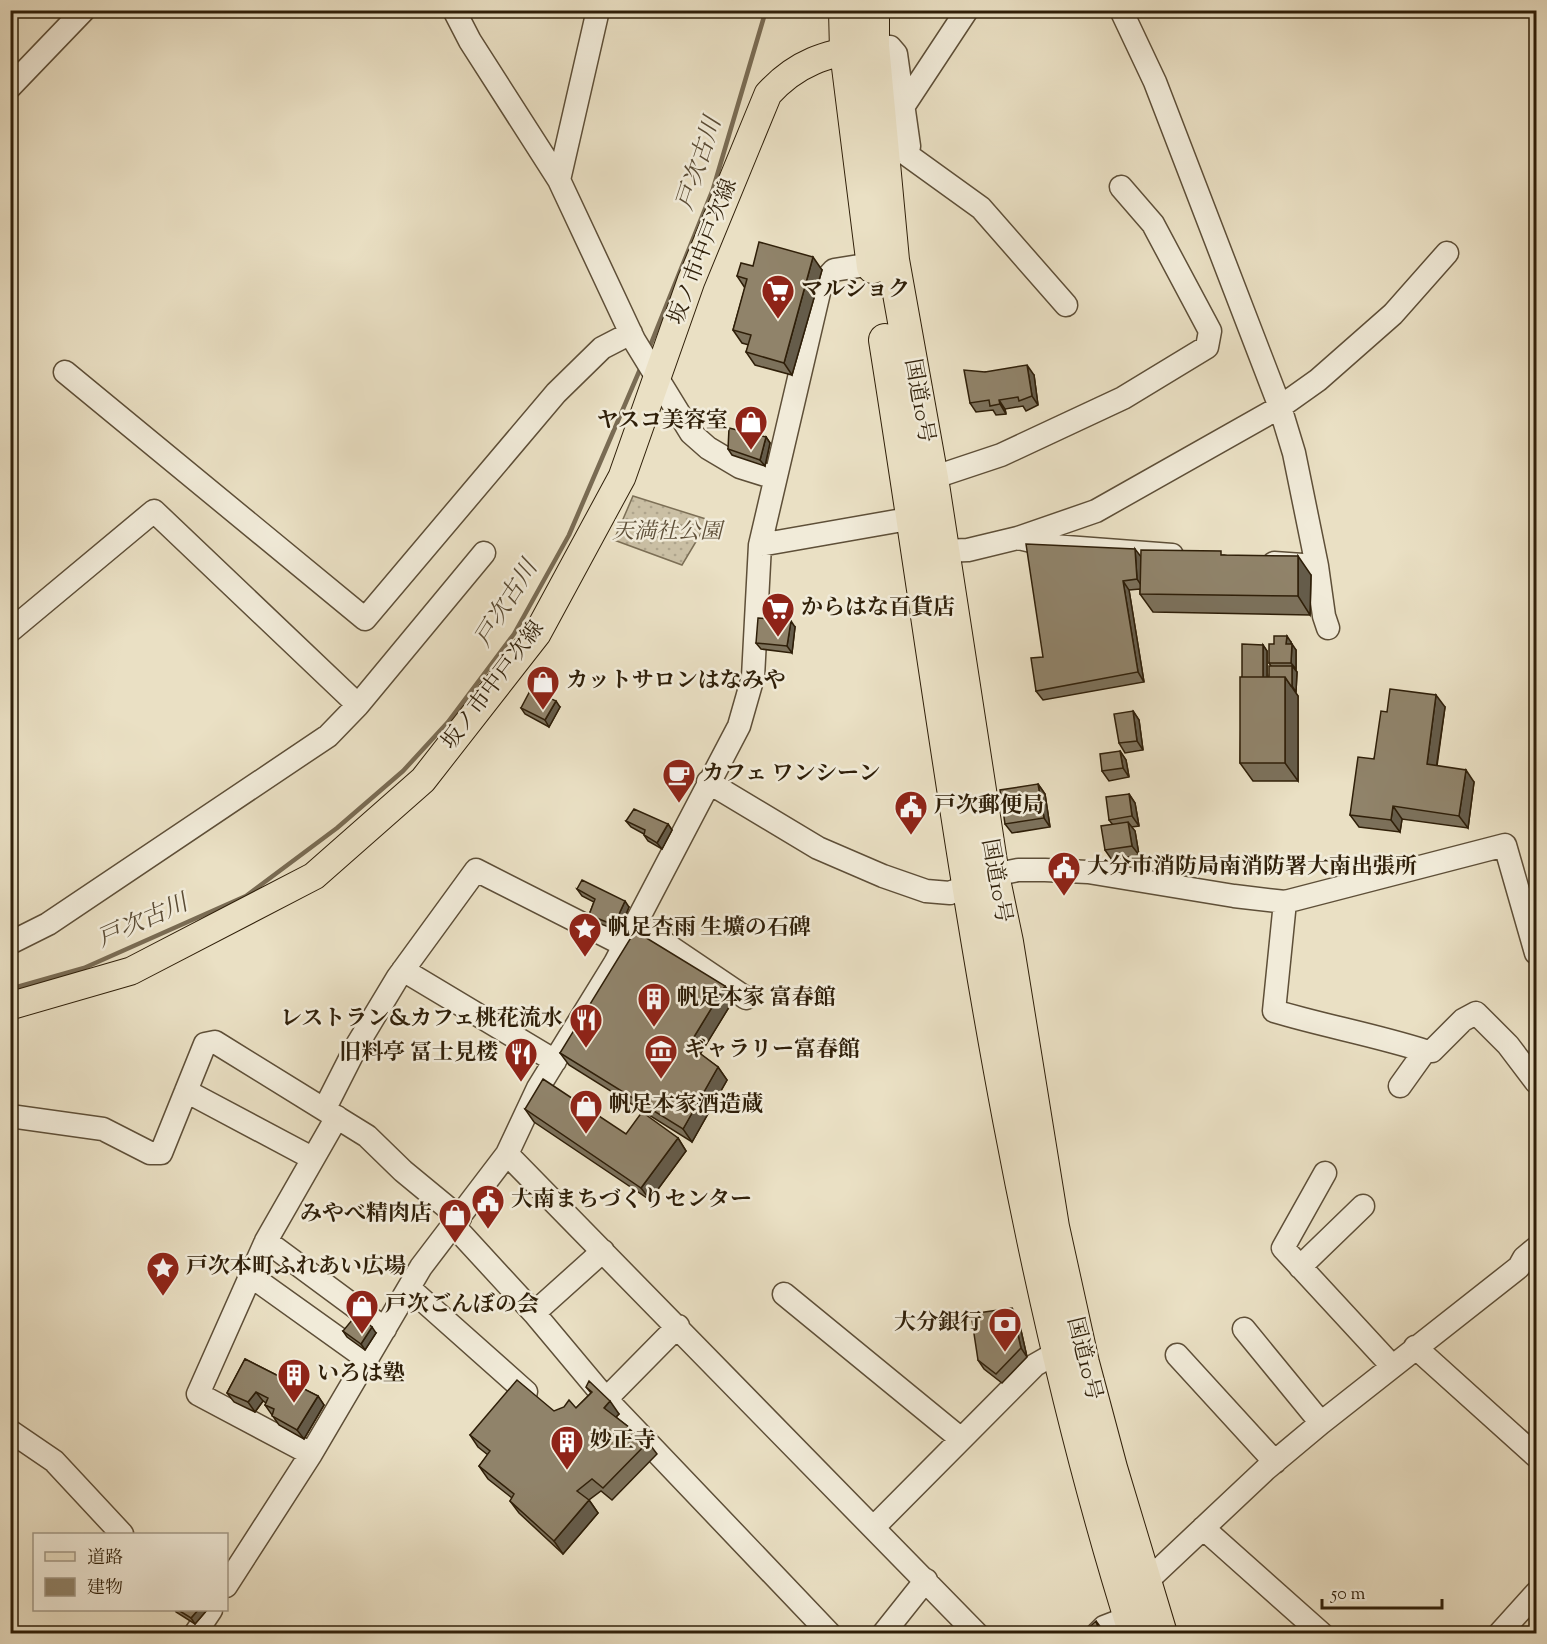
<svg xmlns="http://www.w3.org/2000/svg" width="1547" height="1644" font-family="'Sorts Mill Goudy','Noto Serif JP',serif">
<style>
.green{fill:url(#green-dots);stroke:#7c6f56;stroke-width:1.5}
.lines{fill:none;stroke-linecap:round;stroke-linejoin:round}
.stream{stroke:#796b53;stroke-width:4.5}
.minor-casing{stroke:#5e4f38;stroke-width:25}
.major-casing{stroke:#2f1f09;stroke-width:29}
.highway-casing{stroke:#2f1f09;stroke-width:34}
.minor{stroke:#f1ebd9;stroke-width:22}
.major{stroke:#eae0c4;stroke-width:27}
.highway{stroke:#eae0c4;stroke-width:32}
.wall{fill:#7c715b;stroke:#2f1f09;stroke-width:1.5}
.shaded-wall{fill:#655c4a;stroke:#2f1f09;stroke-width:1.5}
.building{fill:#90836a;stroke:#2f1f09;stroke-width:1.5}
.labels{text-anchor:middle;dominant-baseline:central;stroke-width:5;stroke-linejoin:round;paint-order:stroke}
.street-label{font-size:22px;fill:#2f1f09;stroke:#f1ebd9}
.poi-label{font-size:22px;font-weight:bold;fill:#2f1f09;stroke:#f1ebd9;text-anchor:start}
.park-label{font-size:22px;font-style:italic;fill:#5e4f38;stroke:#f1ebd9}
.water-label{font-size:24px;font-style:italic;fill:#5a4b34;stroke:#f1ebd9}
</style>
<defs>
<pattern id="green-dots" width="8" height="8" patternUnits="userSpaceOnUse" patternTransform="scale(1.5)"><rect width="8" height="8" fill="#cabfa4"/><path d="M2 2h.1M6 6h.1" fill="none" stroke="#aea48c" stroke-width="1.8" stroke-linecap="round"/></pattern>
</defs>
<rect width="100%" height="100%" fill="#eae0c4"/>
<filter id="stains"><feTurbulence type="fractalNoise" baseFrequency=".00333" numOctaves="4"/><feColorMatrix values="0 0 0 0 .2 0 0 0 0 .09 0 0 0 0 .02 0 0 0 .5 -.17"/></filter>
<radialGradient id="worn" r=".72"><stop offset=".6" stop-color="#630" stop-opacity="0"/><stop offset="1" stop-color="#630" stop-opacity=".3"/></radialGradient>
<path class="green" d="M633,496l76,24 -27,45 -68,-25z"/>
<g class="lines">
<path class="stream" d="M648,351l65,-162 53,-179
M10,989l74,-21 162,-72 91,-68 66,-57 45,-49 66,-88 55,-99 72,-168"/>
<g class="minor-casing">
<path id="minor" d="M454,10l16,31 89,139 75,160 57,93 17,15 32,19 35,11
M1121,10l34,72 125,325 14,46 23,113 -43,-3
M873,46l17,1 6,7 13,92 -7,5 -11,-1
M10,87l74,-77
M903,107l64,-97
M902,151l79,57 85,97
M559,180l39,-170
M65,372l300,247 191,-226 46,-45 29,-15
M932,478l69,-23 122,-57 84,-51 3,-16 -57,-107 -32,-37
M1018,538l35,8 119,9
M760,545l154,-27
M943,551l25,-1 50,-12 78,-27 184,-104 38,-27 75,-66 54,-61
M1317,566l7,50 4,12
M10,631l144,-120 204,194
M708,782l110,66 65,28 43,15 24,2 43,-18 25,-5h27l43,2 146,24 51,6 220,-57 31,108
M1285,902l-11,109c50,15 101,24 151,40
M635,923l111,75
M10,943l38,-19 280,-188 30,-31 126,-152
M403,970l152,91
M1400,1086l25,-35h7l31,-31 13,-7 32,32 28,37
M186,1091l126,67
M325,1108l32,-63 41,-68 78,-107 148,75
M10,1116l93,13 47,24h11l44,-109 10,-2 152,94 36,35 57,47
M507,1154l470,480
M1325,1173l-42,75 109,118
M454,1226l80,87 72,86 224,235
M266,1241l119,88
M1300,1267l63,-61
M251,1276l116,83
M409,1288l117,104
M784,1294l177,145
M534,1313l69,-62
M1244,1329l77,94 198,-156 5,-9 12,-10
M1415,1347l121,109
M1177,1355l98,107
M606,1399l72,-73
M10,1431l44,30 68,73
M311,1454l-113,-60 68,-153 71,-124
M874,1527l161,-162 21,-12 15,-3
M1203,1528l119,106
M1146,1582l120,-113 55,-46
M226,1586l85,-132 110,-187 86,-113 31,-66 77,-125 124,-237 14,-49 7,-132 61,-261 13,-14 51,-8
M195,1634l16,-24
M883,1634l43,-54
M1097,1634l7,-7 26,-10
M1499,1634l37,-41"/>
</g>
<g class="major-casing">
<path id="major" d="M10,1006l121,-35 183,-95 109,-96 114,-146 85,-157 69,-196 77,-187c29,-32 58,-40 99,-47"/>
</g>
<g class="highway-casing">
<path id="highway" d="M845,10l1,41 27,216
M873,10v36l20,214 39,218 61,397 14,67 46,285 30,136 28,105 50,166
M885,340c69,434 117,873 250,1294"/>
</g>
<use href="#minor" class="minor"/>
<use href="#major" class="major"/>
<use href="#highway" class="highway"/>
</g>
<path class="wall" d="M753,266l69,4 -30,105 -37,-10 -9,-13 3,-7 -7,-2 -9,-13 12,-42 -8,-12z
M985,372l49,3 4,30 -12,6 -3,-5 -18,3 1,5 -10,1 -3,-5 -17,2 -6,-9z
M766,437l4,6 -5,23 -33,-11 -4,-6z
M1224,555l87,20 -1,40 -157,-3 -13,-18v-5l-11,1 15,92 -101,18 -7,-9 7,-34 98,-100z
M795,627l-3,26 -31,-4 -5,-6z
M1291,642v2l5,6v19h-1l2,3 -1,20h-1l3,4v85h-45l-13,-18 2,-86 21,-32 4,6v26h2l2,-11 -2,-3 5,-19z
M560,707l-11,20 -24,-13 -4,-6z
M1445,707l-8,59 37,16 -6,46 -66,-9 -2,13 -41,-5 -9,-12 24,-56 13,-47z
M1133,711l6,9 4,30 -18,3 -6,-10z
M1120,751l6,9 3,17 -20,4 -7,-10z
M1038,784l7,10 5,33 -38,6 -7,-9z
M1129,794l6,9 4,23 -8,1 4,4 4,24 -27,5 -7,-10 8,-25 -4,-5z
M626,821l42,3 4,6 -10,19 -14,-8 -4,-6v-1l-13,-7z
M577,889l52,18 -10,24 -26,-10 -4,-6 5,-13 -12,-6z
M734,999l-34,55 18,13 9,13 -35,62 -123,-77 -9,-12z
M525,1109l101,25 52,4 8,13 -36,49 -116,-78z
M1018,1317l9,40 -25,26 -18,-14 -6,-9z
M343,1331l33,2 -11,17 -18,-13z
M245,1359l73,37 6,9 -20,34 -25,-14 -14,-20 1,-2 -3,-2 -8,11 -21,-10 -7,-9z
M586,1387l33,27 -3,3 32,25 9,12 -45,46 -11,-9 -12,9 9,13 -35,41 -44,-41 -9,-12 2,-3 -24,-19 -9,-13 9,-11 -10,-8 -8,-12 84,-24 22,-3 15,-15z
M175,1610h32l-12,14 -19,-12z"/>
<path class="shaded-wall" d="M813,257l9,13 -30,105 -8,-12z
M1027,365l7,10 4,30 -6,-9z
M999,400l6,9 1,5 -6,-10z
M766,437l4,6 -5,23 -5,-6z
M1135,549l7,9 1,30 -6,-9z
M1298,556l13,19 -1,40 -12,-19z
M1123,581l6,9 15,92 -6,-10z
M791,621l4,6 -3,26 -5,-7z
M1287,636l4,6v8l-5,-6z
M1292,644l4,6v19l-5,-6z
M1263,645l4,6v34l-4,-6z
M1292,666l5,6 -1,20 -4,-6z
M1285,677l13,19v85l-13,-18z
M1436,695l9,12 -10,69 -8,-12z
M556,701l4,6 -11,20 -4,-7z
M1133,711l6,9 4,30 -6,-9z
M1120,751l6,9 3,17 -6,-9z
M1466,770l8,12 -6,46 -9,-12z
M1038,784l7,10 5,33 -6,-9z
M1129,794l6,9 4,23 -7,-10z
M1393,806l9,13 -2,13 -9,-12z
M1128,822l7,9 4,24 -7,-9z
M668,824l4,6 -10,19 -5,-6z
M625,901l4,6 -10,24 -5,-6z
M725,986l9,13 -36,59 -9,-13z
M718,1067l9,13 -35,62 -9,-13z
M678,1138l8,13 -36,49 -9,-12z
M1012,1308l6,9 9,40 -6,-9z
M372,1327l4,6 -11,17 -4,-6z
M256,1392l7,9 -8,11 -7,-10z
M318,1396l6,9 -20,34 -7,-9z
M610,1401l9,13 -6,6 -9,-12z
M589,1500l9,13 -35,41 -9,-13z
M198,1610h9l-12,14 -4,-6z
M1096,1621l9,12 -5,1z"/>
<path class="building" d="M759,242l54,15 -29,106 -38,-11 5,-17 -18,-5 14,-51 -10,-3 4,-13 12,3z
M1027,365l5,31 -13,5 -1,-4 -19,3 1,4 -10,2 -1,-6 -19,3 -6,-33 21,2z
M729,428l37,9 -6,23 -32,-11z
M1026,544l109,5 2,30 -14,2 15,91 -102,19 -5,-33 12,-1z
M1141,550l80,1v4l77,1v40l-158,-2z
M758,618l33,3 -4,25 -31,-3z
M1274,636h13l-1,8h6l-1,19h-22v-19h5z
M1242,644l21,1v32h-21z
M1269,666h23v20h-1l-6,-9h-16z
M1240,677h45v86h-45z
M531,689l25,12 -11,19 -24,-12z
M1390,689l46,6 -9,69 39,6 -7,46 -66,-10 -2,14 -41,-5 8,-58 16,2 7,-48 6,1z
M1133,711l4,30 -18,2 -5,-29z
M1120,751l3,17 -21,3 -2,-17z
M1038,784l6,34 -39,6 -5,-34z
M1129,794l3,22 -23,4 -3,-23z
M634,809l34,15 -11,19 -13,-8 1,-5 -19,-9z
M1128,822l4,24 -27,4 -4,-24z
M582,880l43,21 -11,24 -25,-10 6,-16 -18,-10z
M635,931l90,55 -36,59 29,22 -35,62 -123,-76z
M543,1079l83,55 16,-22 36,26 -37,50 -116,-79z
M1012,1308l9,40 -25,26 -18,-14 -7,-46z
M357,1314l15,13 -11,17 -18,-13z
M245,1359l73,37 -21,34 -25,-14 2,-7 -9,-4 3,-7 -12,-6 -8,10 -21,-9z
M517,1380l37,31 10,-4 5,-7 7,8 16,-16 -6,-5 3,-6 21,20 -6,7 44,34 -45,46 -11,-9 -15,12 12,9 -35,41 -44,-40 4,-7 -35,-28 11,-15 -20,-16z
M178,1610h20l-7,8z
M1096,1621l4,13h-18z"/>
<defs>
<g id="supermarket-pin" transform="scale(1.725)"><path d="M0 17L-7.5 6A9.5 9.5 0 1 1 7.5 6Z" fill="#8f2418" stroke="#f1ebd9"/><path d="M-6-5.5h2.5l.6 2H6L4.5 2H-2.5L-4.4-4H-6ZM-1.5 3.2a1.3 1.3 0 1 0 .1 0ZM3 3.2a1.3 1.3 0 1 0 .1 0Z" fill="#fff"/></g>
<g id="shop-pin" transform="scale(1.725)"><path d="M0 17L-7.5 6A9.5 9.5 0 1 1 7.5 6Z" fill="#8f2418" stroke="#f1ebd9"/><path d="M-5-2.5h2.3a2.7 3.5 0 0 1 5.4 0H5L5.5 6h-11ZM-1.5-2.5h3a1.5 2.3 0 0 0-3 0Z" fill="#fff"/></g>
<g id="cafe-pin" transform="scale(1.725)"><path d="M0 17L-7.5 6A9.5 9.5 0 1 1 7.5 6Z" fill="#8f2418" stroke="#f1ebd9"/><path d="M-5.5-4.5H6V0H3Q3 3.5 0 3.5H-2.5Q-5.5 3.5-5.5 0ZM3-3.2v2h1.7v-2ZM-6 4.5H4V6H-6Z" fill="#fff"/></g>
<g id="civic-pin" transform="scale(1.725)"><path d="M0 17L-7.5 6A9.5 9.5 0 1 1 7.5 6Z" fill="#8f2418" stroke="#f1ebd9"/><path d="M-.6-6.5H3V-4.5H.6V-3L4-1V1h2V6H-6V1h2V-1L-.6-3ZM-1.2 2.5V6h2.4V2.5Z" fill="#fff"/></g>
<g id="sight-pin" transform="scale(1.725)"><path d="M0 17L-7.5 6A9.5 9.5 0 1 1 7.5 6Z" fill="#8f2418" stroke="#f1ebd9"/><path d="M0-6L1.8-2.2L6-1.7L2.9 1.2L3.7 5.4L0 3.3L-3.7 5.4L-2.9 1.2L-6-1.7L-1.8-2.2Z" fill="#fff"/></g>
<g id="building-pin" transform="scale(1.725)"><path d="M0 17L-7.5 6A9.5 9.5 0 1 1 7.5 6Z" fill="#8f2418" stroke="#f1ebd9"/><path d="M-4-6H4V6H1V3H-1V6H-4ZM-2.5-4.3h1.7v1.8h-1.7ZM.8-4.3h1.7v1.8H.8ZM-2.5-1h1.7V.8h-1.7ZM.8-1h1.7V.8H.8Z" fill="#fff"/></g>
<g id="restaurant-pin" transform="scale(1.725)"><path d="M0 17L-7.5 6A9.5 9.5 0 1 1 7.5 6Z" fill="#8f2418" stroke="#f1ebd9"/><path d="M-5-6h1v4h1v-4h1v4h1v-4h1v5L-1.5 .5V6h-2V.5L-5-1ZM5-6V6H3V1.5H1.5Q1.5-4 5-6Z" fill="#fff"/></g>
<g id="museum-pin" transform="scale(1.725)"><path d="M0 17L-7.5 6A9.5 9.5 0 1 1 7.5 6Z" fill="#8f2418" stroke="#f1ebd9"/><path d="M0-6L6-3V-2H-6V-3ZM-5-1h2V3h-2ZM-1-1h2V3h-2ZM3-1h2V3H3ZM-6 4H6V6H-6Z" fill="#fff"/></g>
<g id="bank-pin" transform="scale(1.725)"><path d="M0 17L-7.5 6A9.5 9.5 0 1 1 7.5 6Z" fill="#8f2418" stroke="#f1ebd9"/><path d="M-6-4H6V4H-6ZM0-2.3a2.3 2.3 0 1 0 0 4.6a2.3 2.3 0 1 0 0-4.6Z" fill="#fff"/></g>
</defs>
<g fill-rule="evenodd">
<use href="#supermarket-pin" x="778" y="291"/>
<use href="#shop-pin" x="751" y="422"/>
<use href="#supermarket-pin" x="778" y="609"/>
<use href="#shop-pin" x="543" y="682"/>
<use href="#cafe-pin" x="679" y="775"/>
<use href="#civic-pin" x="911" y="807"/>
<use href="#civic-pin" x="1064" y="868"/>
<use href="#sight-pin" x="585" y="929"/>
<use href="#building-pin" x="654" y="999"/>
<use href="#restaurant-pin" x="586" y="1020"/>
<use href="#museum-pin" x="661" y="1051"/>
<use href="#restaurant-pin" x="521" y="1054"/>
<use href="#shop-pin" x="586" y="1106"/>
<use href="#civic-pin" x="488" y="1201"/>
<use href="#shop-pin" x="455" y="1215"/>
<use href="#sight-pin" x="163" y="1268"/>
<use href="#shop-pin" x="362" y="1306"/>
<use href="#bank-pin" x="1005" y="1324"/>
<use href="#building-pin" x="294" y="1375"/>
<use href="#building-pin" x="567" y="1442"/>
</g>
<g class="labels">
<g class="street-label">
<text transform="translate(704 252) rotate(-69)">坂ノ市中戸次線</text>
<text transform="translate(918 401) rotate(80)">国道10号</text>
<text transform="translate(494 686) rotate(-53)">坂ノ市中戸次線</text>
<text transform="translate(995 881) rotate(80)">国道10号</text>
<text transform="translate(1083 1359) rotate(76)">国道10号</text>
</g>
<g class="poi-label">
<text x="801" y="291">マルショク</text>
<text x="728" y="422" text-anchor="end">ヤスコ美容室</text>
<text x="801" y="609">からはな百貨店</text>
<text x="566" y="682">カットサロンはなみや</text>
<text x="702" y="775">カフェ ワンシーン</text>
<text x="934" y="807">戸次郵便局</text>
<text x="1087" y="868">大分市消防局南消防署大南出張所</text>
<text x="608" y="929">帆足杏雨 生壙の石碑</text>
<text x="677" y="999">帆足本家 富春館</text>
<text x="563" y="1020" text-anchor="end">レストラン&amp;カフェ桃花流水</text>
<text x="684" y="1051">ギャラリー富春館</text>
<text x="498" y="1054" text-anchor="end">旧料亭 冨士見楼</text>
<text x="609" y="1106">帆足本家酒造蔵</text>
<text x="511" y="1201">大南まちづくりセンター</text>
<text x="432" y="1215" text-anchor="end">みやべ精肉店</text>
<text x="186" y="1268">戸次本町ふれあい広場</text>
<text x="385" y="1306">戸次ごんぼの会</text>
<text x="982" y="1324" text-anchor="end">大分銀行</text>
<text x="317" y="1375">いろは塾</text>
<text x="590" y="1442">妙正寺</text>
</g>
<g class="park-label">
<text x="667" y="533">天満社公園</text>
</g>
<g class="water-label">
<text transform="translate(700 164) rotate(-72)">戸次古川</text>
<text transform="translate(507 604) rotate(-58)">戸次古川</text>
<text transform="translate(143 922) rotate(-24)">戸次古川</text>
</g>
</g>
<rect width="1547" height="1644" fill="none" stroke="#eae0c4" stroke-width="36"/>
<rect x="12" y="12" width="1523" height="1620" fill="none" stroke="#2f1f09" stroke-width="3"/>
<rect x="18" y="18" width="1511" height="1608" fill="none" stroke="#2f1f09" stroke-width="1.5"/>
<rect x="33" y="1533" width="195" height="78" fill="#f1ebd9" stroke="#a39986" stroke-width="1.5"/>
<rect x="45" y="1552" width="30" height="9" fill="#eae0c4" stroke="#a39986" stroke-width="1.5"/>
<text x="87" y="1563" font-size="18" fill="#2f1f09">道路</text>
<rect x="45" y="1578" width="30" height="18" fill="#90836a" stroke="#a39986" stroke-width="1.5"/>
<text x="87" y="1593" font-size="18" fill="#2f1f09">建物</text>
<path d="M1322 1599v9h120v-9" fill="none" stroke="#2f1f09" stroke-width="3"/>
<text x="1331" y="1599" font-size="18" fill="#2f1f09" stroke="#f1ebd9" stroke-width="4.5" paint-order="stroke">50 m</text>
<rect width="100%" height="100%" filter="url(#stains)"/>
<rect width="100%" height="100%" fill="url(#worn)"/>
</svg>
